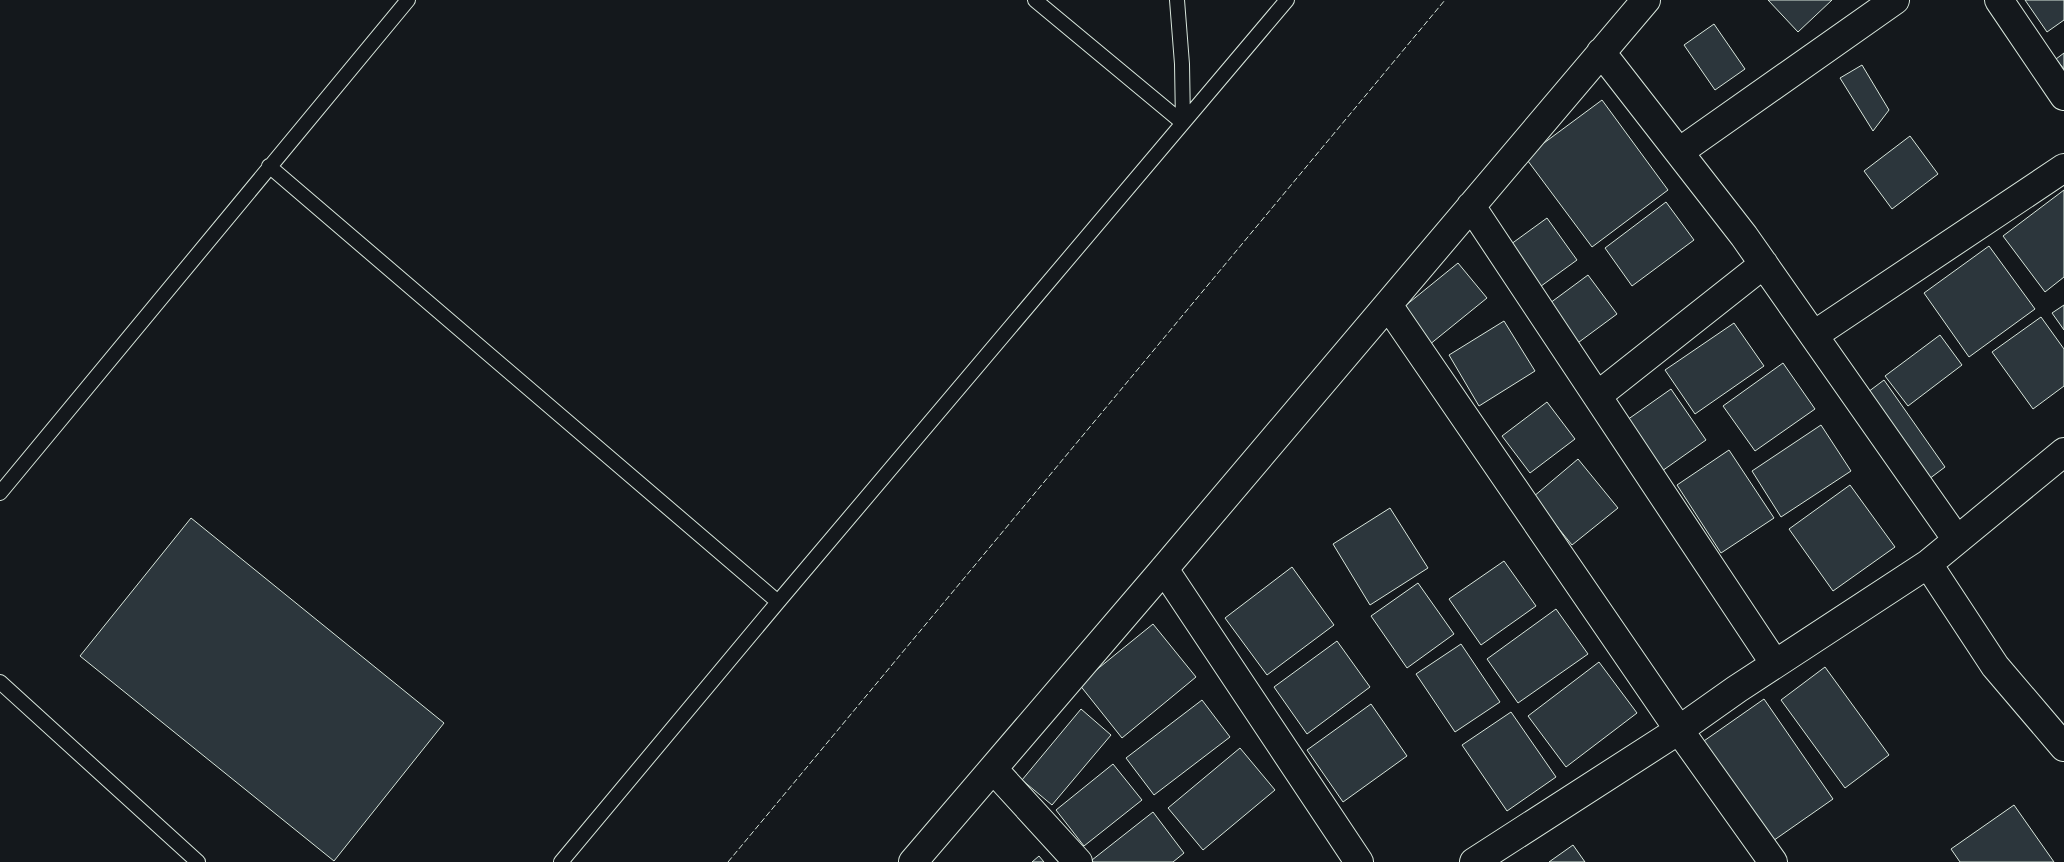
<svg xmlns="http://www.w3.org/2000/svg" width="2064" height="862" font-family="Inter,sans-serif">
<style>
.building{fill:#2c363c;stroke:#d8e6dc}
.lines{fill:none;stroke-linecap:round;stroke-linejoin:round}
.service-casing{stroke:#d8e6dc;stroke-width:16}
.minor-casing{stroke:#d8e6dc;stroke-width:30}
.service{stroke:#14181c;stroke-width:14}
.minor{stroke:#14181c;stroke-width:28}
.fence{stroke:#d8e6dc;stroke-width:1;stroke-dasharray:6 2.5;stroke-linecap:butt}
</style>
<rect width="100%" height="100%" fill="#14181c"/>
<path class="building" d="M1768,0h64l-34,32z
M2025,0h39v20l-17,12z
M1714,24l31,45 -30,21 -31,-45z
M2064,53v16l-8,-10z
M1862,65l27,45 -16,21 -33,-53z
M1602,100l66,90 -76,57 -67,-90z
M1910,136l28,38 -46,35 -28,-38z
M2064,190v87l-19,15 -42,-56z
M1666,202l28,38 -62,46 -27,-38z
M1547,218l30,42 -40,29 -30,-42z
M1989,246l46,63 -66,48 -45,-64z
M1458,263l29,35 -58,47 -29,-35z
M1588,275l29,39 -42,31 -29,-39z
M2064,305v25l-12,-17z
M2041,317l23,32v37l-31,23 -41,-57z
M1504,321l31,50 -56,35 -30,-51z
M1734,323l30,43 -69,48 -30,-44z
M1940,335l22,30 -54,41 -23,-30z
M1783,363l32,46 -60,42 -32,-45z
M1884,380l61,87 -20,15 -61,-87z
M1671,389l35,51 -44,31 -35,-51z
M1547,402l28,37 -45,34 -28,-37z
M1821,425l30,46 -70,46 -29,-46z
M1729,450l45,68 -53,35 -44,-68z
M1578,459l40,49 -46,37 -39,-48z
M1850,485l45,62 -62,44 -44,-62z
M1390,508l38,60 -58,37 -37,-61z
M191,518l253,205 -110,138 -254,-205z
M1504,561l32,45 -55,39 -32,-46z
M1292,567l42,58 -67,50 -42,-57z
M1418,583l36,51 -47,34 -36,-52z
M1556,609l32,45 -70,49 -31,-44z
M1153,624l43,53 -74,61 -43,-54z
M1337,641l33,46 -63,47 -33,-47z
M1461,644l39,58 -45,30 -39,-58z
M1599,662l38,51 -71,54 -38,-51z
M1825,667l64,88 -44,33 -64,-88z
M1764,699l69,100 -63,44 -69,-100z
M1202,700l28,37 -76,58 -28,-37z
M1371,704l36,52 -64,46 -36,-52z
M1081,709l30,26 -59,70 -30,-25z
M1511,712l45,65 -49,34 -45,-66z
M1240,748l35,42 -72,60 -35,-42z
M1113,764l29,36 -58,46 -28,-36z
M2014,805l40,57h-94l-9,-13z
M1153,812l31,41 -11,9h-80l-1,-2z
M1573,845l12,17h-36z
M1039,856l5,6h-12z"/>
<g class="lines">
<g class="service-casing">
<path id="service" d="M1035,0l148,123
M1177,0l5,64 1,59
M269,166l509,436
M0,493l408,-493
M0,682l198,180
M561,862l217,-260 509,-602"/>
</g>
<g class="minor-casing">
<path id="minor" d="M1999,0l65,96
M1601,52l143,184 213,304
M1679,152l216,-152
M1471,206l304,458
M1388,305l291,425 94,132
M1814,335l250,-167
M1597,396l167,-132
M1928,564l67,102 69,81
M1164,569l195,293
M993,769l85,93
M913,862l251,-293 482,-569
M1474,862l205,-132 58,-41 191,-125 136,-112"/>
</g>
<use href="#service" class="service"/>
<use href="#minor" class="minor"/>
<path class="fence" d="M728,862l717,-862"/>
</g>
</svg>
